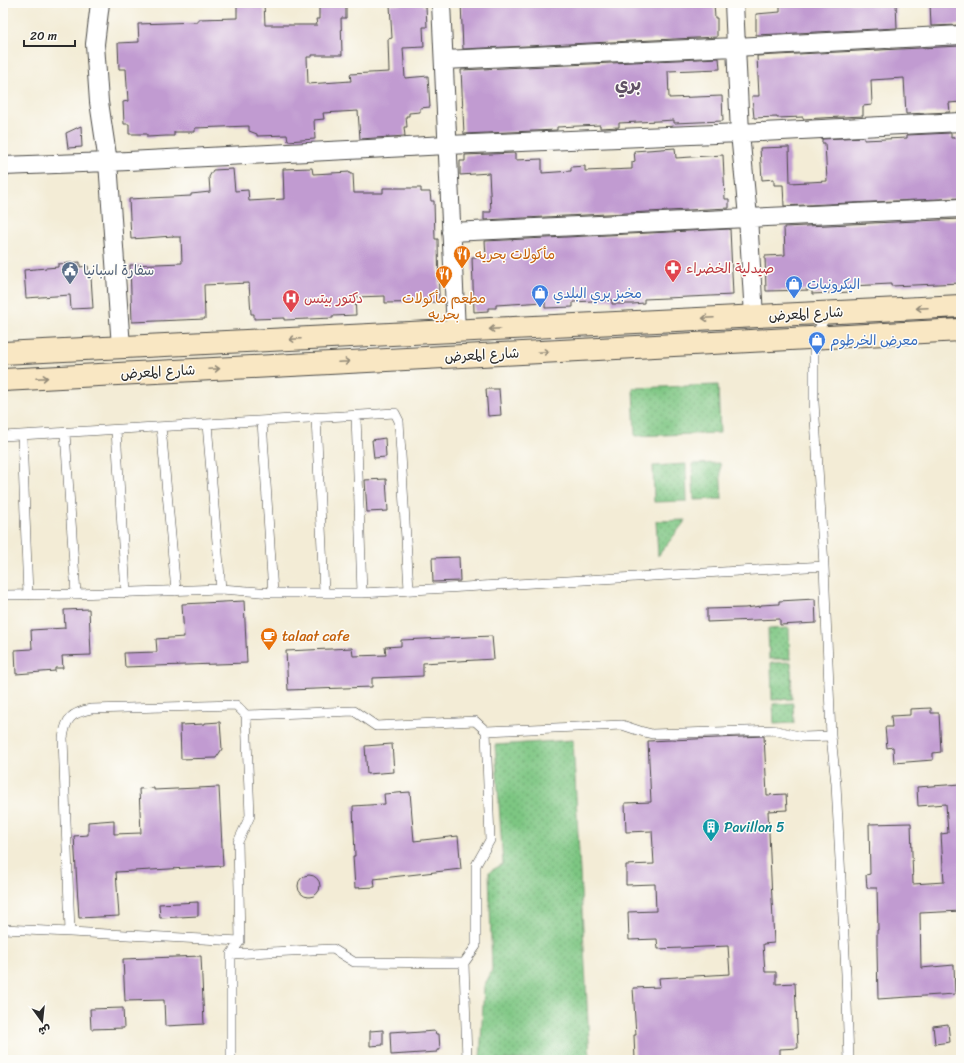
<svg xmlns="http://www.w3.org/2000/svg" width="964" height="1063" font-family="Sriracha,'Playpen Sans Arabic',sans-serif">
<style>
.grass{fill:url(#grass-dots);stroke:#547856}
.building{fill:#c19bd1}
.lines{fill:none;stroke-linecap:round;stroke-linejoin:round}
.service-casing{stroke:#494845;stroke-width:10}
.minor-casing{stroke:#494845;stroke-width:20}
.secondary-casing{stroke:#494845;stroke-width:24}
.service{stroke:#fff;stroke-width:9}
.minor{stroke:#fff;stroke-width:18}
.secondary{stroke:#f9e7c3;stroke-width:22}
.oneway{stroke:#928977}
.labels{text-anchor:middle;dominant-baseline:central;stroke-width:3;stroke-linejoin:round;paint-order:stroke}
.food-label{font-size:14px;fill:#c56008;stroke:#fdfcf7;text-anchor:start}
.health-label{font-size:14px;fill:#be3a42;stroke:#fdfcf7;text-anchor:start}
.service-label{font-size:14px;fill:#4e5e75;stroke:#fdfcf7;text-anchor:start}
.shop-label{font-size:14px;fill:#366cbe;stroke:#fdfcf7;text-anchor:start}
.street-label{font-size:14px;fill:#2b2b2b;stroke:#fdfcf7}
.culture-label{font-size:14px;fill:#0d838f;stroke:#fdfcf7;text-anchor:start}
.district-label{font-size:18px;font-weight:bold;fill:#605265;stroke:#fdfcf7}
</style>
<defs>
<pattern id="grass-dots" width="8" height="8" patternUnits="userSpaceOnUse"><rect width="8" height="8" fill="#7dc682"/><path d="M2 2h.1M6 6h.1" fill="none" stroke="#67a16b" stroke-width="1.8" stroke-linecap="round"/></pattern>
</defs>
<rect width="100%" height="100%" fill="#fdfcf7"/>
<filter id="ink" filterUnits="userSpaceOnUse"><feTurbulence type="fractalNoise" baseFrequency=".025" numOctaves="2"/><feDisplacementMap in="SourceGraphic" scale="8" xChannelSelector="R" yChannelSelector="G"/><feConvolveMatrix kernelMatrix="1 2 1 2 8 2 1 2 1" color-interpolation-filters="sRGB"/></filter>
<filter id="wash" filterUnits="userSpaceOnUse"><feTurbulence type="fractalNoise" baseFrequency=".012" numOctaves="4" result="noise"/><feDisplacementMap in="SourceGraphic" scale="16" xChannelSelector="R" yChannelSelector="G"/><feGaussianBlur stdDeviation="0.9" result="paint"/><feColorMatrix in="noise" values="0 0 0 0 0 0 0 0 0 0 0 0 0 0 0 0 0 1.4 0 .05"/><feComposite in="paint" operator="in"/></filter>
<g filter="url(#wash)">
<rect width="100%" height="100%" fill="#f3ecd6"/>
<path class="grass" d="M718,385l2,48 -85,3 -2,-48z
M720,463l2,36 -28,1 -2,-36z
M686,464l1,37 -33,1 -1,-36z
M686,520l-28,36 -2,-35z
M789,628l1,31h-21l-1,-30z
M791,662l1,37 -20,1 -1,-37z
M793,703l1,20 -20,1 -1,-20z
M573,740l17,320h-110l4,-74 8,-15 -3,-99 14,-8 -8,-119z"/>
<g id="blocks">
<path class="building" d="M237,3h27l1,22h52l-1,-6h3v-16h27v15h-5l1,37h-30v2h-5l1,27 43,-3 -1,-7 39,-2 -1,-33 4,-1 -2,-33 14,-1v-1h18l1,3h3l1,21h-4l1,20 -21,1 2,30 23,-2 2,31 -10,1v4l-11,1v3h-3l1,11h-3l1,9 -45,3 -2,-28 -35,2 1,6 -10,1 1,19 -27,2 -1,-6 -30,1v-2l-8,-3v-5l-54,2v4h-21v4h-8l-19,1v-3h-18v-10h-5l-1,-22 5,-1 -2,-32h-7l-1,-26 21,-1 -1,-18 60,-2v-3l39,-1z
M461,3h253l1,15h2v19l-254,12z
M780,3h116l1,25 -141,7v-21l24,-2z
M930,3h30l1,22 -30,1z
M961,46v56l-12,1 1,9 -44,2 -2,-36 -33,2 1,25 -9,1v10l-42,2 -18,1v-2l-26,1v-1l-23,1 -2,-22h7l-2,-40z
M719,58l1,11 -52,2 1,27 53,-2 1,25 -49,2v-3l-16,1 -39,2v4l-19,1v-3l-43,2v3l-93,4 -3,-64z
M81,126l1,21 -14,1 -2,-15z
M951,133v5l10,-1v61l-177,8 -1,-21h-9v-6l-12,1 -2,-32 29,-1 1,36 37,-2 -2,-38h-3v-4l42,-2v3l43,-2v-3z
M675,148l1,10 47,-3 2,44h4v9l-245,12v-8h7l-2,-39 -29,2v-14h5v-6l50,-2v7l27,-1v14l29,-2v-4l14,-1v5l47,-2v-7l3,-1 -1,-10z
M312,168l1,6 37,-2v2h3l1,19h29v-5h38v4h9l1,9h3l1,38h3l1,63 -54,1v-7l-30,1 1,18 -23,1v2l-49,2v-2l-30,1v-5h-3l-2,-31 -45,2 1,34 -73,3 -2,-57 52,-2 -1,-26h-8v-1l-42,3 -2,-40 62,-3v-2l19,-2 -1,-15 4,-7 20,-1 2,22 13,-1 1,11 35,-2 -1,-30z
M961,219v64l-70,3v-2l-40,2v6l-39,2v-4l-46,1 -1,-35 20,-1 -1,-28z
M730,229l3,66 -89,4v4l-11,1h-21v-4l-39,2v5l-28,1v-6l-49,3v3h-8v3l-14,1 -2,-55h14l-1,-16z
M80,262v5l8,-1 1,11h2l2,31 -22,1 -1,-14 -44,3 -2,-28 34,-3v-3z
M486,389h13l2,26 -13,1z
M385,438l1,19 -12,1 -2,-18z
M386,479l2,32 -21,1 -2,-32z
M459,557l1,24 -27,1 -1,-24z
M815,599l1,24 -36,2v-6l-73,3v-13l38,-1 16,-2v-1l18,-1v-3z
M244,601l3,62 -122,4 -1,-14 33,-1 -1,-13 28,-2 -2,-33z
M89,609l2,46 -29,1 1,12h-8v3l-39,3 -1,-24 17,-1 -1,-19 34,-2 -1,-18z
M492,636l2,23 -71,4v13l-51,2v9l-84,3 -2,-39 66,-3 1,8 33,-1 -1,-8 16,-1v-6z
M931,708v5h8l2,39 -8,1v7l-39,3 -1,-16 -6,1 -2,-21h7l-1,-11 19,-1v-6z
M220,722l2,27 -6,9 -35,1 -1,-34 25,-1v-1z
M764,736l3,59 19,-1 1,16 -19,1 6,132 -11,1 2,28h11v12l19,-1 3,65 -18,1v11h-145l-1,-25h2l-3,-47 27,-1 -1,-9 71,-4 -2,-28 -70,3 -1,-10 -28,1 -1,-28 28,-1 -1,-27 -29,1v-20l28,-1 -2,-33 -26,1 -1,-29 26,-1 -3,-61z
M392,744l2,28 -27,2 -2,-28z
M961,784v127l-41,2 1,55 33,-3 1,29 -77,5 -1,-49v-20h1l-1,-42h-10l-1,-13 4,-1 -1,-50 42,-1 2,61 31,-2 -3,-48 7,-1 -2,-29 -28,2 -1,-19z
M219,787l4,79 -107,6 3,44 -40,2 -5,-82 14,-1v-13l26,-2v14l27,-1 -2,-44 15,-1v2z
M410,792l4,49 44,-5 3,33 -87,10 1,8 -20,1 -2,-32h2l-2,-50 32,-2 -1,-10z
M298 886a11 11 0 1 1 22 0a11 11 0 1 1-22 0Z
M198,902v14l-38,2 -1,-14z
M201,956l3,68 -39,2 -1,-26 -39,1 -2,-42z
M123,1008l1,20 -33,1 -1,-20z
M948,1024l2,18 -15,2 -2,-18z
M383,1030v15l-13,1v-15z
M407,1031v2l28,-2 1,3h3l1,16h-3v2l-46,3 -1,-23z"/>
</g>
</g>
<g filter="url(#ink)">
<use href="#blocks" fill-opacity="0" stroke="#494845" stroke-width="1"/>
<g class="lines">
<g class="service-casing">
<path id="service" d="M827,314l-13,24v64l10,164 7,170 5,48 10,190 3,86
M356,415l6,178
M316,417l8,175
M262,421l11,172
M207,424l14,165
M161,427l15,164
M116,430l10,163
M65,433l11,161
M22,435l6,160
M3,436l392,-23 4,8 10,168
M3,595l73,-1 145,-5 52,4h89l462,-27
M246,715l108,-4 22,15 99,-5 11,10 4,109 -14,25v81l-12,17 3,97
M486,731l136,-6 18,6 12,3 121,-4 30,7 28,-1
M3,929l67,3 170,9
M70,932l-7,-194c3,-20 8,-25 28,-29l145,-4 10,10 4,101 -12,26 2,99 -9,13v106
M231,954l102,-5 21,13 110,1"/>
</g>
<g class="minor-casing">
<path id="minor" d="M100,3l-5,41 4,58 9,60 13,185
M441,3l15,328
M734,3l6,130 8,84 6,99
M444,60l291,-13 226,-12
M3,166l105,-4 339,-17 293,-12 221,-11
M451,232l510,-24"/>
</g>
<g class="secondary-casing">
<path id="secondary" d="M3,353l958,-47
M3,380l958,-50"/>
</g>
<use href="#service" class="service"/>
<use href="#minor" class="minor"/>
<use href="#secondary" class="secondary"/>
</g>
<defs><path id="oneway-shaft" d="M-6 0H5M1.5-3L5.5 0L1.5 3" fill="none" stroke-width="1.6" stroke-linecap="round" stroke-linejoin="round"/></defs>
<g class="oneway">
<use href="#oneway-shaft" transform="translate(922 308) rotate(177)"/>
<use href="#oneway-shaft" transform="translate(708 318) rotate(177)"/>
<use href="#oneway-shaft" transform="translate(495 329) rotate(177)"/>
<use href="#oneway-shaft" transform="translate(295 339) rotate(177)"/>
<use href="#oneway-shaft" transform="translate(543 352) rotate(-3)"/>
<use href="#oneway-shaft" transform="translate(344 362) rotate(-3)"/>
<use href="#oneway-shaft" transform="translate(214 369) rotate(-3)"/>
<use href="#oneway-shaft" transform="translate(42 378) rotate(-3)"/>
</g>
</g>
<defs>
<g id="restaurant-pin" transform="scale(0.9)"><path d="M0 17L-7.5 6A9.5 9.5 0 1 1 7.5 6Z" fill="#e8710a" stroke="#fdfcf7"/><path d="M-5-6h1v4h1v-4h1v4h1v-4h1v5L-1.5 .5V6h-2V.5L-5-1ZM5-6V6H3V1.5H1.5Q1.5-4 5-6Z" fill="#fff"/></g>
<g id="pharmacy-pin" transform="scale(0.9)"><path d="M0 17L-7.5 6A9.5 9.5 0 1 1 7.5 6Z" fill="#e0444e" stroke="#fdfcf7"/><path d="M-2-6h4v4h4v4h-4v4h-4v-4h-4v-4h4Z" fill="#fff"/></g>
<g id="civic-pin" transform="scale(0.9)"><path d="M0 17L-7.5 6A9.5 9.5 0 1 1 7.5 6Z" fill="#5c6f8a" stroke="#fdfcf7"/><path d="M-.6-6.5H3V-4.5H.6V-3L4-1V1h2V6H-6V1h2V-1L-.6-3ZM-1.2 2.5V6h2.4V2.5Z" fill="#fff"/></g>
<g id="shop-pin" transform="scale(0.9)"><path d="M0 17L-7.5 6A9.5 9.5 0 1 1 7.5 6Z" fill="#3f7fe0" stroke="#fdfcf7"/><path d="M-5-2.5h2.3a2.7 3.5 0 0 1 5.4 0H5L5.5 6h-11ZM-1.5-2.5h3a1.5 2.3 0 0 0-3 0Z" fill="#fff"/></g>
<g id="hospital-pin" transform="scale(0.9)"><path d="M0 17L-7.5 6A9.5 9.5 0 1 1 7.5 6Z" fill="#e0444e" stroke="#fdfcf7"/><path d="M-5-5h3v3.5h4V-5h3V5h-3V1.5h-4V5h-3Z" fill="#fff"/></g>
<g id="cafe-pin" transform="scale(0.9)"><path d="M0 17L-7.5 6A9.5 9.5 0 1 1 7.5 6Z" fill="#e8710a" stroke="#fdfcf7"/><path d="M-5.5-4.5H6V0H3Q3 3.5 0 3.5H-2.5Q-5.5 3.5-5.5 0ZM3-3.2v2h1.7v-2ZM-6 4.5H4V6H-6Z" fill="#fff"/></g>
<g id="building-pin" transform="scale(0.9)"><path d="M0 17L-7.5 6A9.5 9.5 0 1 1 7.5 6Z" fill="#0f9aa8" stroke="#fdfcf7"/><path d="M-4-6H4V6H1V3H-1V6H-4ZM-2.5-4.3h1.7v1.8h-1.7ZM.8-4.3h1.7v1.8H.8ZM-2.5-1h1.7V.8h-1.7ZM.8-1h1.7V.8H.8Z" fill="#fff"/></g>
</defs>
<g fill-rule="evenodd">
<use href="#restaurant-pin" x="462" y="254"/>
<use href="#pharmacy-pin" x="673" y="268"/>
<use href="#civic-pin" x="70" y="270"/>
<use href="#restaurant-pin" x="444" y="274"/>
<use href="#shop-pin" x="794" y="284"/>
<use href="#shop-pin" x="540" y="293"/>
<use href="#hospital-pin" x="291" y="298"/>
<use href="#shop-pin" x="817" y="340"/>
<use href="#cafe-pin" x="269" y="636"/>
<use href="#building-pin" x="711" y="827"/>
</g>
<g class="labels">
<g class="food-label">
<text x="475" y="254">مأكولات بحريه</text>
<text x="444" y="298" text-anchor="middle">مطعم مأكولات<tspan x="444" dy="16">بحريه</tspan></text>
<text x="282" y="636">talaat cafe</text>
</g>
<g class="health-label">
<text x="686" y="268">صيدلية الخضراء</text>
<text x="304" y="298">دكتور بيتس</text>
</g>
<g class="service-label">
<text x="83" y="270">سفارة اسبانيا</text>
</g>
<g class="shop-label">
<text x="807" y="284">اليكرونيات</text>
<text x="553" y="293">مخبز بري البلدي</text>
<text x="830" y="340">معرض الخرطوم</text>
</g>
<g class="street-label">
<text transform="translate(806 314) rotate(-3)">شارع المعرض</text>
<text transform="translate(482 355) rotate(-3)">شارع المعرض</text>
<text transform="translate(158 372) rotate(-3)">شارع المعرض</text>
</g>
<g class="culture-label">
<text x="724" y="827">Pavillon 5</text>
</g>
<g class="district-label">
<text x="628" y="84">بري</text>
</g>
</g>
<rect width="964" height="1063" fill="none" stroke="#fdfcf7" stroke-width="16"/>
<g transform="translate(42 1021) rotate(165)" stroke="#fdfcf7" stroke-width="3" paint-order="stroke">
<path d="M0-3L7 15L0 10L-7 15Z" fill="#2b2b2b"/>
<text y="-6" font-size="11" font-weight="bold" text-anchor="middle" fill="#2b2b2b">ش</text>
</g>
<path d="M24 40v6h51v-6" fill="none" stroke="#2b2b2b" stroke-width="2"/>
<text x="30" y="40" font-size="12" fill="#2b2b2b" stroke="#fdfcf7" stroke-width="3" paint-order="stroke">20 m</text>
</svg>
